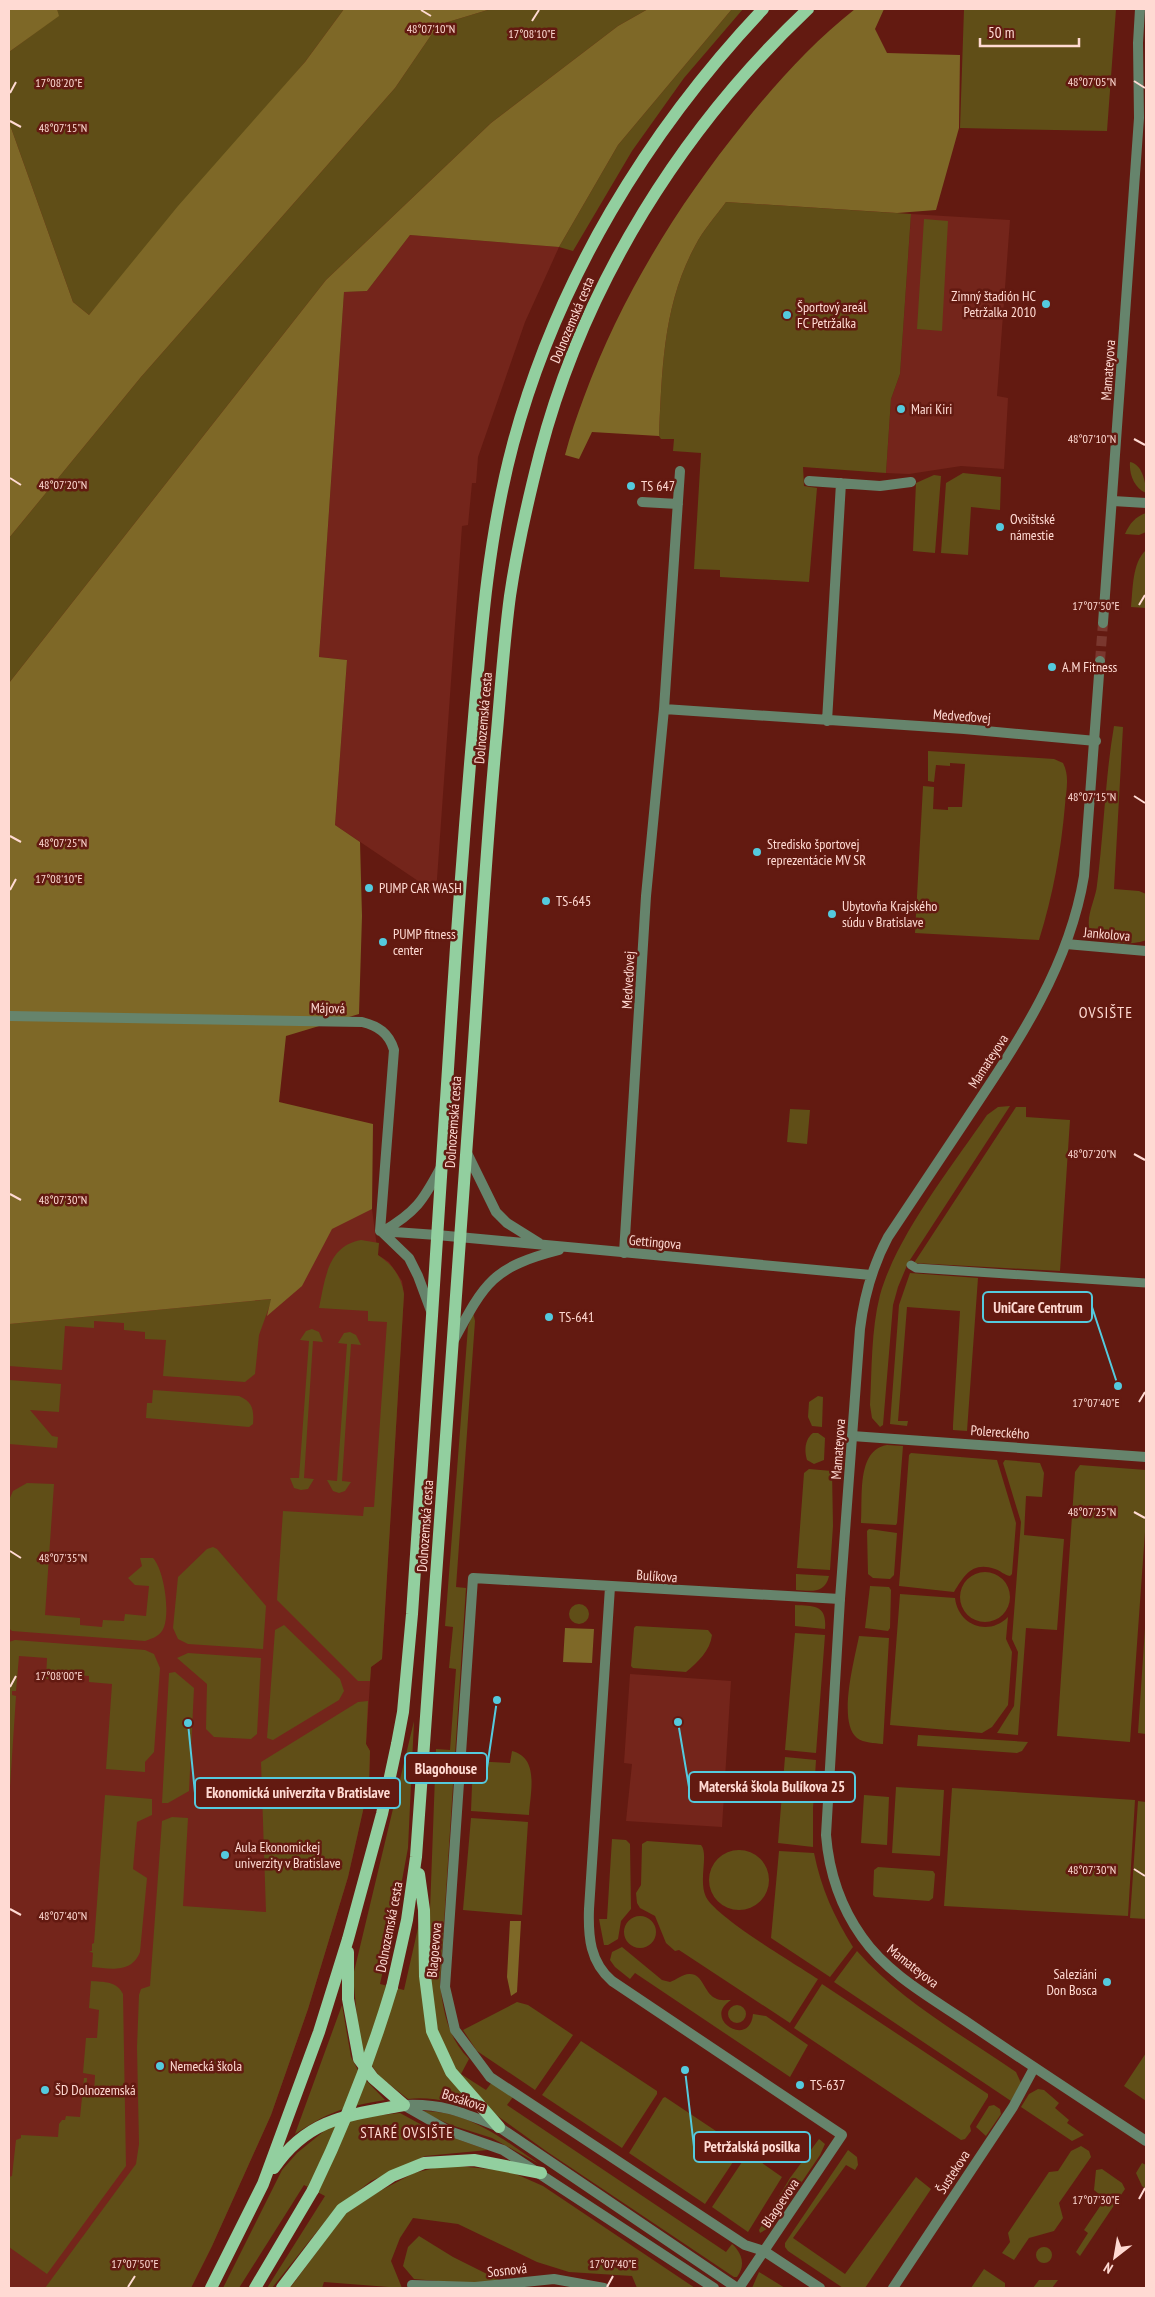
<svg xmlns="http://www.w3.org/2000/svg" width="1155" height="2297" font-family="'PT Sans Narrow',sans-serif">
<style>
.built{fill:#74251b}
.green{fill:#604e17}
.forest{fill:#7e6827}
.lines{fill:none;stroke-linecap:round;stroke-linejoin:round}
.tertiary-tunnel{stroke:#7a372e;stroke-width:10;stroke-dasharray:10 5;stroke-linecap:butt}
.pedestrian{stroke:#66846c;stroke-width:9}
.minor{stroke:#66846c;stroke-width:10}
.tertiary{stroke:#66846c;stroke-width:10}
.primary{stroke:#92cf9f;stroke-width:12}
.primary-bridge{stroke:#92cf9f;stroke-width:12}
.ticks{fill:none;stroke:#ffdad3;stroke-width:2}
.poi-dot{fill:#54cade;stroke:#631a11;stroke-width:2}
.labels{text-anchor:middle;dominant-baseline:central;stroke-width:5;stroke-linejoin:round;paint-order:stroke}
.poi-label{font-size:14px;fill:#ffdad3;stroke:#631a11;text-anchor:start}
.street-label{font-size:14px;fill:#ffdad3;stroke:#631a11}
.neighbourhood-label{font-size:15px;letter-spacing:1px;fill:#ffdad3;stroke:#631a11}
.quarter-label{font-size:16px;letter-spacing:1px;fill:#ffdad3;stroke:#631a11}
.ticks-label{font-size:12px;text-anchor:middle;fill:#ffdad3;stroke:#631a11;stroke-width:5;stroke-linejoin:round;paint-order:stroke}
.leader{fill:none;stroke:#54cade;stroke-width:2}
.callout-dot{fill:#54cade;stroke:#631a11;stroke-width:2}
.callout{fill:#631a11;stroke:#54cade;stroke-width:2}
.callout-label{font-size:15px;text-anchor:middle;font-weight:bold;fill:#ffdad3}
</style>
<rect width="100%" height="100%" fill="#631a11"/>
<path class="built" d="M911,214l99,6 -13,176 11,2 -4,71 -43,-3 -52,8 -23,-1 5,-74 9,-25z
M410,235l149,12 -34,75 -47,135 -2,26h-4l-4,42 -6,1 -26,367 -101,-68 12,-165 -28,-3 25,-365 23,-1z
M9,1170l363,39 6,46 11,7 7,10 6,9 2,13 -22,365 -11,8 -5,77 4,7 -1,33 -21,93 -40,132 -37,106 -59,131 -21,42h-182z
M630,1674l101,7 -9,146 -96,-6 6,-57 -8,-1z"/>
<path class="green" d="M57,9h287l-39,53 -216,253 -16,-13 -64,-180v-70l49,-36z
M491,9h157l-30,17 -127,97 -165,157 -317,403v-145l132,-161 254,-289 43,-63z
M732,9h11l-59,69 -52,73 -59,100 -14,-4 59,-102z
M964,9h152l-9,122 -147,-3z
M726,202l185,12 -11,160 -9,25 -5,74 -83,-6 1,19 13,2 -8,94 -89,-5v-7l-26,-1 7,-116 -28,-2 1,-12h-13l-2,-3c3,-66 4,-131 36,-190 8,-16 21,-30 31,-44z
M924,219l24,2 -6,110 -25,-2z
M1130,462c12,2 16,20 16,31 -12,-5 -17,-19 -16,-31z
M963,473l38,4 -1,33 -29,-3 -3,48 -27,-2 5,-70z
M934,475l7,1 -6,77 -22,-2 3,-68z
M1146,513v19l-7,3 -14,-1c5,-11 10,-17 21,-21z
M1146,550v58l-15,-1c2,-18 1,-44 15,-57z
M1114,726l9,1 -9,162 25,2 7,3v46c-12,6 -49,4 -56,-10 -5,-12 6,-32 7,-45 7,-53 8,-107 17,-159z
M928,751l126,8 9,4c7,13 3,28 2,42 -4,46 -12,90 -26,135l-124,-7 8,-147 11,1 -1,22 15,1v-3h14l3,-43 -15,-1v3l-14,-1 -2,17 -6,-1z
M1010,1106l-102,157 -10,24 -5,18 -10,120 -3,2 -8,-9 -2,-13c2,-36 1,-75 10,-110 16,-58 72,-129 107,-180l11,-8z
M1016,1107h10v10l44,3 -10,151 -146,-8z
M790,1109l20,1 -3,34 -20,-2z
M361,1240l18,3 -1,12c15,10 23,21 26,39l-22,365 -11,8 -1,14h-12l-81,-81 6,-89 80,5 1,-9h10l13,-185 -19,-1v-10l-49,-3c6,-28 8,-62 42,-68z
M910,1273l68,5 -11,153 -14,-1v-5l7,-114 -53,-4 -9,114h10l-1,5 -17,-2 9,-119z
M272,1299l-13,36 -4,39 -10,8 -82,-6 3,-36 -21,-1v-7l-21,-2v-7l-30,-2v7l-29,-2 -3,44 -53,-4v-42z
M473,1312l2,9 -19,266 10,1 -26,395c3,28 8,55 29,76l-8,15 25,16 6,-8 21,15 -6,8 219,147 6,-8c10,9 14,21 5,33h-3l-188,-126 -58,-42 -30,-34 -20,-44 -7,-31 -2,-63 7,-188 14,1 6,-81 -7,-1 4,-41 -8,-1 23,-299z
M312,1329l7,3 4,10 -10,-1 -9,137 10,1 -6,10 -7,1 -7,-2 -4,-10h9l10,-137 -9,-1 6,-9z
M350,1332l6,3 5,10 -10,-1 -9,137 9,1 -6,9 -6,2 -6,-2 -6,-11 10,1 10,-137 -9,-1 6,-10z
M9,1380l52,4 -2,28 -29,-2 22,26 6,1 -1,11 -48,-4z
M153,1390l86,6c14,6 15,14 14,28l-4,3 -103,-9 1,-15h5z
M818,1396l5,1 -1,30 -10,-1 -4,-9 1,-15z
M813,1433h5l7,5 -1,22 -10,4 -7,-4c-3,-10 -2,-21 6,-27z
M887,1445l16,1 -6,77 -1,2 -35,-2c2,-25 -5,-73 26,-78z
M911,1453l86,7 19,63 -4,51 -2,2c-6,-1 -9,-5 -15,-7 -23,-8 -31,7 -41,23l-55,-6 10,-131z
M1005,1460l35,3 4,10 -2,24 -16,-1 -2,39 40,4 -7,91 -31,-2 -8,107 -21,-2 17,-27 4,-54 -6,-13 9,-117 -18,-59z
M1080,1465l66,5v48l-16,224 -73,-6 18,-264z
M809,1469l23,2 1,55 -3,44 -33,-2 7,-95z
M27,1483l27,1 -9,131 35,3v7l22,2 1,-7 21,1 1,-7 21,2 3,-30 -14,-1 -7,-7 14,-12 -2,-8h13c11,12 17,53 11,69 -3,9 -11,11 -19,14l-133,-10 -3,-3v-128l4,-9z
M869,1529l28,4 -3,42 -4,4 -17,-1 -5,-4 -1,-43z
M213,1547l4,2 49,57 -3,43 -75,-5 -10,-5 -5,-11 5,-51 29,-28z
M960 1597a25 25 0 1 1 50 0a25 25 0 1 1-50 0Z
M796,1574l33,2c-4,18 -18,15 -33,14z
M870,1586l19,1 2,3 -1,38 -2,3 -23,-3z
M900,1594l55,4c3,27 33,39 53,19l-2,22 6,13 -4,53 -16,22 -10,6 -92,-8z
M569 1614a10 10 0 1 1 20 0a10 10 0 1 1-20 0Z
M795,1605c20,1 32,0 30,24l-30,-3z
M1146,1613v121l-8,-1z
M284,1625l56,54 4,12 -5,9 -66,40 -6,-2 8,-108z
M636,1626l72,4 4,5c-2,16 -14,27 -26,37l-53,-4 -2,-2 3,-38z
M795,1633l30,2 -9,118 -31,-3z
M859,1636l30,2 -6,106c-9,-1 -19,-1 -26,-6 -20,-16 -2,-80 2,-102z
M15,1640l130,10 9,4 6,14 -6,84 -9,10v10l-39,-3 6,-85 -23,-2v-6l-26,-2v6l-17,-1 1,-21 -28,-2 -3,35h-4v4l4,1 -7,106v-160z
M188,1653l73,5 -4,76 -6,5 -37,-2 -8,-8 1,-45 -30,-26z
M175,1672l19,16 -5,103 -21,12h-6l7,-130z
M368,1701l-2,43 4,7 -1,33 -21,93 -40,132 -37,106 -59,131 -21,42h-146l91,-124 3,-20 -2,-97 2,-52 2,-6 9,-3 12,-165 10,-4 16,1 -5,88 83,6 -5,-150 97,-60z
M414,1721l-6,127 -11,59 -17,77 24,6 16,-71 10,115 48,77c-23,-8 -45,-15 -70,-12l-29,-23 -19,-28 -7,-72z
M918,1735l110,7 -6,9 -5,2 -100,-7z
M512,1751c28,7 18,42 17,64l-58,-4 2,-50 37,2z
M785,1757l31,3 -3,48v39l-35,-4z
M896,1787l48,3 -4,66 -48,-3z
M952,1788l183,12 -7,116 -184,-10z
M105,1795l47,4v16l-15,7 -4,47 14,9 -7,74c-8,21 -29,17 -48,15l1,-14 -4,-2h3v-7l2,-1z
M864,1795l25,2 -2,48 -26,-2z
M1138,1801l8,1v117l-16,-1z
M471,1818l57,4 -6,93 -59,-5z
M612,1839l14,1 4,4 1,65 -10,12 -3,18 -10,6h-4l-5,-26h8z
M647,1841l54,4c8,9 -3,35 5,52 11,21 88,66 112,82l-28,44 -111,-73 -4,1 -9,-8 -11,-27 -15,-8 -3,-5 -1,-10 5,-8 1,-41z
M709 1880a30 30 0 1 1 60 0a30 30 0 1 1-60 0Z
M779,1851l35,2c7,35 20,64 39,94l-23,30 -59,-39z
M878,1867l55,4 2,3 -2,24 -4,3 -54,-4 -2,-2 1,-25z
M624 1932a16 16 0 1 1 32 0a16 16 0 1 1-32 0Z
M622,1947l40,33 8,2c6,-2 13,-8 19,-8 14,-1 15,19 26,24 4,3 10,2 16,2 -30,19 19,49 22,14l13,2 42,29 -18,32 -155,-104 -5,6 -15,-12 -5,-7 2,-8z
M857,1951c44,50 105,84 159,121l5,11 -10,18 -177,-119z
M91,1981c13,1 26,0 32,13l3,172 -79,108 -38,-27v-70l3,-1 4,-36 5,-2v-3l37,2 1,-13 3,-4h3l1,-4 14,1 4,-39h3l-1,14 8,1 1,-18 -12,-2 3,-35h11l2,-28 -10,-2z
M822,1984l166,110v3l-18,29 1,5 -6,8 -4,1 -167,-112z
M517,2002l11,3 45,30 -38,55 -58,-39 -14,-21z
M728 2014a9 9 0 1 1 18 0a9 9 0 1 1-18 0Z
M342,2005l9,52 9,17 25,26c-41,7 -55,11 -90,34z
M581,2041l76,50v3l-35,54 -80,-53z
M1146,2053v48l-22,-15z
M1038,2089l6,1 15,13 -4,5 14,12 -2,3 17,12 -12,6 -51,-34 8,-13z
M665,2097l75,50 1,3 -36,54 -76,-51 34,-55z
M994,2105l6,4 1,5 -15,22 -10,-9 13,-21z
M420,2111c47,-1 82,27 119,53l-47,-26 -41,-13z
M400,2113l31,17 57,20 -63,6 -54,25 -37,29 -62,78h-5l58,-92 -21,-11 -65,103h-16l59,-118 15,-17 32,-26 36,-10z
M819,2139l6,5 -5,11 -48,71 -12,7 -1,-3 31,-52z
M1081,2146l8,5 2,6 -32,46 4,15 -9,13 -25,7 -15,22 -12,-7 8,-11 -2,-9 41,-61 9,-1 13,-20z
M848,2150l9,7 1,8 -3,5 -9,-5 -53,73 52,36 71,-97 15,12 -66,99h-22l-55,-37 -3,-4v-4z
M748,2153l34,24 -34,55 -36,-25z
M1142,2163l4,2v24l-4,-3 -6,-13z
M447,2165l62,6 34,15 152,102h-58l-5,-12 -63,-4 -32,-10 -79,-38 -45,-6 -13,20 -9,23 11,27 -78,-6 -2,6h-32l55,-74 33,-22 36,-19z
M1102,2169l20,14 3,6 -45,67 -4,-4 12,-19 -4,-3 21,-31 -11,-9 2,-20z
M419,2236l34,21 48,24 -39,2 -48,-4 -11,-13 5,-19z
M1036 2255a8 8 0 1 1 16 0a8 8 0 1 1-16 0Z
M984,2269l21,14v5h-34z
M759,2272l26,16h-33z
M1039,2280h19l-6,8h-19z"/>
<path class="forest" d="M9,9h48l2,7 -50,36z
M344,9h147l-53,16 -43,63 -254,289 -132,161v-416l64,180 16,13 89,-109 127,-144z
M648,9h84l-114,136 -59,102 -149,-12 -43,56 -23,1 -25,365 28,3 -12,165 25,17 2,74 -3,98 -73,22 -7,66 94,22 -1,85 -40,20 -30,57 -35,30 4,-17 -262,25v-641l317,-403 165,-157 127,-97z
M855,9h29l-9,20 12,24 73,2 -1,73 -23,82 -39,3 -171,-11c-10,14 -23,28 -31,44 -32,59 -33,124 -36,190l-67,-4 -13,27 -14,-4c5,-20 12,-39 19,-58 37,-100 93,-191 160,-274 34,-42 69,-81 111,-114z
M565,1628l29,1 -2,34 -29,-1z
M510,1921h11l-4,71 -6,4 -4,-19z"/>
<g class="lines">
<path class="tertiary-tunnel" d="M1100,661l3,-38"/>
<path class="pedestrian" d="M911,1265l5,3 230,15"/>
<path class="minor" d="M809,481l71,5 31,-4
M1113,501l33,2
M642,502l36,2
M664,709l300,20 132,12
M827,721l14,-238
M1066,944l80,7
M9,1016l353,6c16,4 27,11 32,28l-14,181 57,4
M624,1253l22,-357 18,-187 16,-238
M431,1311l-13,-35 -9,-18 -27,-26c34,-20 41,-31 59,-65
M852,1436l294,21
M610,1587l-21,322c-1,28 1,53 23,72l230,154 -103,153
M412,2285l63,2 79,-8 50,9
M820,2288l-56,-37 -19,-6 -255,-168 -35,-47 -10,-43 28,-409 367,21
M893,2288l120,-181 21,-39"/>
<path class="tertiary" d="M1103,623l36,-505 -1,-75 2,-34
M1100,661l-16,215c-15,91 -66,166 -116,241 -27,40 -53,80 -80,120 -16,30 -24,59 -28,92l-20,270 -14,236c3,38 14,71 36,102 25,36 66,59 102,83 60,41 121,81 182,121
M466,1151l30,61 11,11 32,20
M437,1235l434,40
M454,1340c31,-58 39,-73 105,-90
M404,2105c38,-2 60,8 95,22l238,161
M405,2106l44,25 54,19 211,138"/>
<path class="primary" d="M419,1874l5,36 1,66 7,55 19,41 48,55
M348,1952v47l11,60 14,19 31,27
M392,1987l15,-67 9,-63c20,-262 36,-524 56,-786 8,-113 14,-226 25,-340 4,-45 7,-90 13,-135 7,-48 18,-96 30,-143 44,-169 142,-325 268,-444
M274,2168c34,-50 75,-53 130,-63
M211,2288l52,-104 56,-152 29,-93 34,-125 15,-70 6,-32 9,-98c13,-202 28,-405 40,-607 6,-93 13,-186 21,-278 8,-96 15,-191 40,-285 44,-164 134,-312 250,-435
M255,2288l58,-98
M282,2288l60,-79 50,-33 32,-13 50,-3 67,13"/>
<path class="primary-bridge" d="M313,2190c32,-66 58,-133 79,-203"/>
</g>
<path class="ticks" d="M421,10l10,6M532,21l7,-11M1134,81l11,7M10,93l6,-11M10,121l11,6M1134,439l11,6M10,478l11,7M1139,605l6,-10M1134,796l11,7M10,836l11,6M10,890l6,-11M1134,1154l11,6M10,1194l11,6M1139,1402l6,-10M1134,1512l11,6M10,1551l11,7M10,1687l6,-11M1134,1869l11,7M10,1909l11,6M1139,2199l6,-11M128,2287l7,-11M607,2287l6,-11"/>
<g class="poi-dot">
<circle cx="1046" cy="304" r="5"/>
<circle cx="787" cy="315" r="5"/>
<circle cx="901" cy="409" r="5"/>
<circle cx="631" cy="486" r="5"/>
<circle cx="1000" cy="527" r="5"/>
<circle cx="1052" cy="667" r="5"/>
<circle cx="757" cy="852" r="5"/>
<circle cx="369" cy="888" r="5"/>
<circle cx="546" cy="901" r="5"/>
<circle cx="832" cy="914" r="5"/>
<circle cx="383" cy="942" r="5"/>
<circle cx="549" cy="1317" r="5"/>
<circle cx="225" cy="1855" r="5"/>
<circle cx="1107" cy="1982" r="5"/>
<circle cx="160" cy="2066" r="5"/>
<circle cx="800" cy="2085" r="5"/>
<circle cx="45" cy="2090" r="5"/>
</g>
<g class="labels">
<g class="poi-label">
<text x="1036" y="296" text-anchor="end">Zimný štadión HC<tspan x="1036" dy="16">Petržalka 2010</tspan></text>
<text x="797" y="307">Športový areál<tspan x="797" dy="16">FC Petržalka</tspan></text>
<text x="911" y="409">Mari Kiri</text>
<text x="641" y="486">TS 647</text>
<text x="1010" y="519">Ovsištské<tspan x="1010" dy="16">námestie</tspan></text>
<text x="1062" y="667">A.M Fitness</text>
<text x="767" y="844">Stredisko športovej<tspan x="767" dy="16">reprezentácie MV SR</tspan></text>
<text x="379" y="888">PUMP CAR WASH</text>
<text x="556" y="901">TS-645</text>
<text x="842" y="906">Ubytovňa Krajského<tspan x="842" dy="16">súdu v Bratislave</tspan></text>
<text x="393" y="934">PUMP fitness<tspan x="393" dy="16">center</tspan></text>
<text x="559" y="1317">TS-641</text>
<text x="235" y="1847">Aula Ekonomickej<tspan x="235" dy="16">univerzity v Bratislave</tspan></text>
<text x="1097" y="1974" text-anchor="end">Saleziáni<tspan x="1097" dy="16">Don Bosca</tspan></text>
<text x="170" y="2066">Nemecká škola</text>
<text x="810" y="2085">TS-637</text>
<text x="55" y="2090">ŠD Dolnozemská</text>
</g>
<g class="street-label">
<text transform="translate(572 320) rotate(-67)">Dolnozemská cesta</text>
<text transform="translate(1108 370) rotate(-86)">Mamateyova</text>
<text transform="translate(962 716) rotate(4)">Medveďovej</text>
<text transform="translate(483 718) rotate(-85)">Dolnozemská cesta</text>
<text transform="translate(1107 934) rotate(5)">Jankolova</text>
<text transform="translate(628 980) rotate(-87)">Medveďovej</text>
<text transform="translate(328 1008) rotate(1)">Májová</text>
<text transform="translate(988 1061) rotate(-57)">Mamateyova</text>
<text transform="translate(453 1122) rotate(-86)">Dolnozemská cesta</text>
<text transform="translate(655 1242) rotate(5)">Gettingova</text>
<text transform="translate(1000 1432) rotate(4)">Polereckého</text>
<text transform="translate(838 1449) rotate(-86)">Mamateyova</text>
<text transform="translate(425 1526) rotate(-86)">Dolnozemská cesta</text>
<text transform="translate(657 1576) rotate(4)">Bulíkova</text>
<text transform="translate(389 1927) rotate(-79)">Dolnozemská cesta</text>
<text transform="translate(434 1950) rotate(-85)">Blagoevova</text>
<text transform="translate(913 1966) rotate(38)">Mamateyova</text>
<text transform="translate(464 2100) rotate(18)">Bosákova</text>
<text transform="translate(953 2172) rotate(-57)">Šustekova</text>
<text transform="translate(780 2203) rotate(-56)">Blagoevova</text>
<text transform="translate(507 2270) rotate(-6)">Sosnová</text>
</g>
<g class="neighbourhood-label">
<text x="407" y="2132">STARÉ OVSIŠTE</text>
</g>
<g class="quarter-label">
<text x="1106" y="1012">OVSIŠTE</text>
</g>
</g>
<g class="ticks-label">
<text x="431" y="33">48°07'10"N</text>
<text x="532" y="38">17°08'10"E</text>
<text x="1092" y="86">48°07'05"N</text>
<text x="59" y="87">17°08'20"E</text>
<text x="63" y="132">48°07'15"N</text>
<text x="1092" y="443">48°07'10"N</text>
<text x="63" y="489">48°07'20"N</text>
<text x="1096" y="610">17°07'50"E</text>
<text x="1092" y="801">48°07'15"N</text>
<text x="63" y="847">48°07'25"N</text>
<text x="59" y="883">17°08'10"E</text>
<text x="1092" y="1158">48°07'20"N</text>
<text x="63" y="1204">48°07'30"N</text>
<text x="1096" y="1407">17°07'40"E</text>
<text x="1092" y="1516">48°07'25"N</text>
<text x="63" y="1562">48°07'35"N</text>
<text x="59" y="1680">17°08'00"E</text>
<text x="1092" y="1874">48°07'30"N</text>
<text x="63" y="1920">48°07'40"N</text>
<text x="1096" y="2204">17°07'30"E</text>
<text x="135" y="2268">17°07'50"E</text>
<text x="613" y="2268">17°07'40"E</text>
</g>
<path class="leader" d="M1118 1386L1092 1307M497 1700L487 1768M678 1722L689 1787M188 1723L195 1793M685 2070L694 2147"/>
<g class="callout-dot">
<circle cx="1118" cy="1386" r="5"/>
<circle cx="497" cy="1700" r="5"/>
<circle cx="678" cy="1722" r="5"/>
<circle cx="188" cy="1723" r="5"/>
<circle cx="685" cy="2070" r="5"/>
</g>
<g class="callout">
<rect x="983" y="1292" width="109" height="30" rx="5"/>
<rect x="405" y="1753" width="82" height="30" rx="5"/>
<rect x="689" y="1772" width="166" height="30" rx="5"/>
<rect x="195" y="1778" width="205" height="30" rx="5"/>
<rect x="694" y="2132" width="116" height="30" rx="5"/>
</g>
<g class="callout-label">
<text x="1038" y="1313">UniCare Centrum</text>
<text x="446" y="1774">Blagohouse</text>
<text x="772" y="1792">Materská škola Bulíkova 25</text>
<text x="298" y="1798">Ekonomická univerzita v Bratislave</text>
<text x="752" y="2152">Petržalská posilka</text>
</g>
<rect width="1155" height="2297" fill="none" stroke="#ffdad3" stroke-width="20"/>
<g transform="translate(1115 2257) rotate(211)" stroke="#631a11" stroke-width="4" paint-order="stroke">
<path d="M0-4L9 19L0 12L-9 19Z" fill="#ffdad3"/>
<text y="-8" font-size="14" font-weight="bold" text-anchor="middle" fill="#ffdad3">N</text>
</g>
<path d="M980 38v8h99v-8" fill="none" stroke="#ffdad3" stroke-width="2.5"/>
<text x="988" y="38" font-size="15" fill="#ffdad3" stroke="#631a11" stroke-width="4" paint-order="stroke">50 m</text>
</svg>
